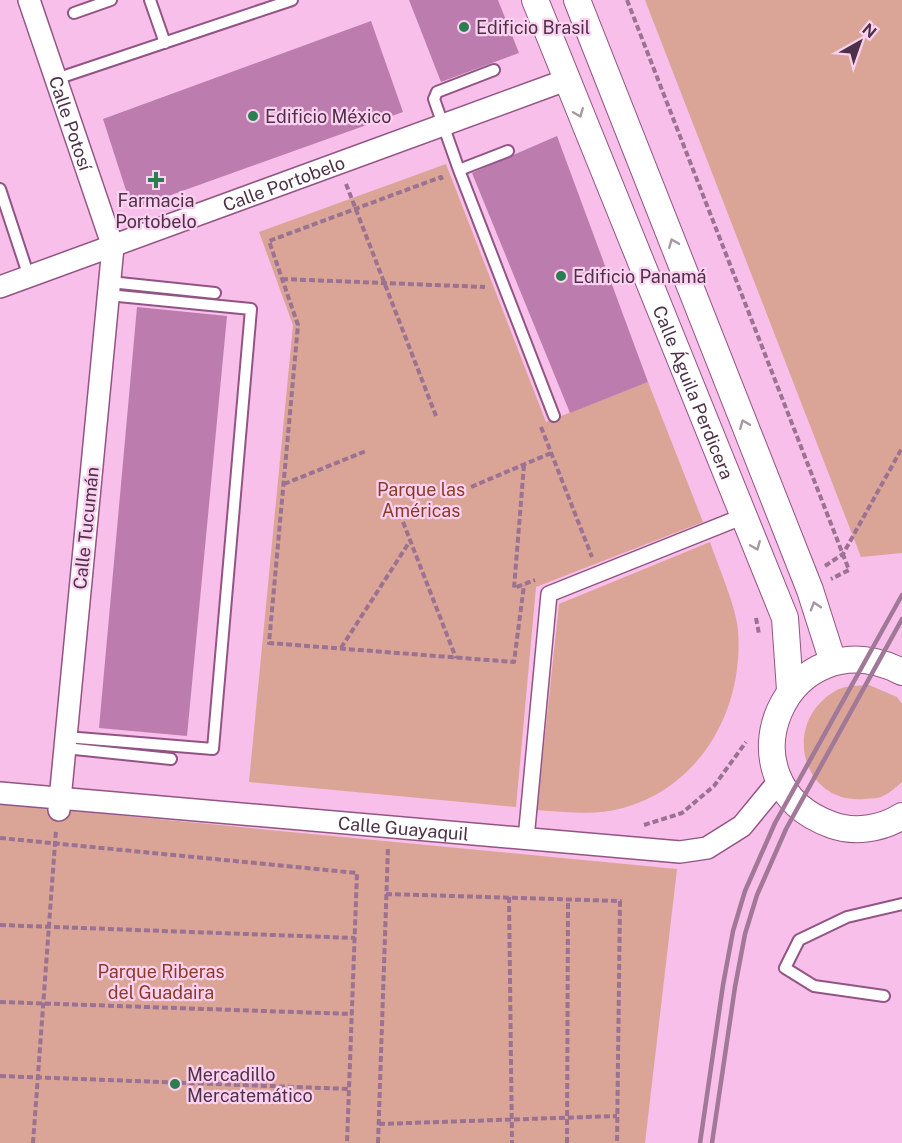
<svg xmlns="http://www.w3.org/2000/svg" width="902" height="1143" font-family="'Public Sans',sans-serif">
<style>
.green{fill:#daa597}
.building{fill:#bd7cae}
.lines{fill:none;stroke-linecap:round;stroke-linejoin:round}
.service-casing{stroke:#925484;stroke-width:14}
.pedestrian-casing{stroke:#925484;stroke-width:18}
.minor-casing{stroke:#925484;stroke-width:24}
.tertiary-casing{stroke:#925484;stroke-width:28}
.path{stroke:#9b7291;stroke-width:4;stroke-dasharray:6 3;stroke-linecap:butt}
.service{stroke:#fff;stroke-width:10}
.pedestrian{stroke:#fff;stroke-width:15}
.minor{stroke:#fff;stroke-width:21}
.tertiary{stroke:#fff;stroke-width:26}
.rail{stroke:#a27898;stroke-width:4.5}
.oneway{stroke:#a698a2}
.poi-dot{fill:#2a7e50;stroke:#fcd1f1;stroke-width:2}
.labels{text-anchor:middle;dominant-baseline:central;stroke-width:4.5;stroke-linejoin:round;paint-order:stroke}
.poi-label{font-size:18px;fill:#4d3146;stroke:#fcd1f1;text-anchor:start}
.street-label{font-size:18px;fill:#4d3146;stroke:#fcd1f1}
.park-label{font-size:18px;fill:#8c3a24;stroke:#fcd1f1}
</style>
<rect width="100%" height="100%" fill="#f7bfe9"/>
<path class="green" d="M645,0h257v553l-41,4z
M446,164l100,258 102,-40 55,140 -167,65 -20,220 -267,-25 44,-457 -34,-93z
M710,542c8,24 26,64 28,88 6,78 -36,156 -115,178 -28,8 -57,4 -86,2l22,-206z
M869,685l28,12 5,7v78c-6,5 -12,11 -19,14 -5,3 -12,2 -18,3 -64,6 -85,-78 -28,-109 9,-5 23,-4 32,-5z
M0,804l677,65 -32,274h-645z"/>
<path class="building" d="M409,0h89l21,53 -78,29z
M371,21l32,91 -271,97 -29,-90z
M557,136l91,246 -78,31 -98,-240z
M137,307l90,9 -40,420 -88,-8z"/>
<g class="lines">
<g class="service-casing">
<path id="service" d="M150,0l15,43
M74,13l37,-13
M494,70l-57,22 -3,7 25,71 49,-19
M56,79l236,-79
M459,170l95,246
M0,189l29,88
M110,282l105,11
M66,737l147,12 38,-440 -143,-14
M65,748l106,11
M884,996l-70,-10 -29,-18 14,-28 48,-23 55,-13"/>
</g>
<g class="pedestrian-casing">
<path id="pedestrian" d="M526,839l23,-245 195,-78"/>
</g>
<g class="minor-casing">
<g id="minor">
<path id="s1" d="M29,0l84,247 -54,563"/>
<path id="s2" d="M0,287l566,-207"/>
<path id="s3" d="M0,793l680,59 27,-4 35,-22 37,-45"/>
</g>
</g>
<g class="tertiary-casing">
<g id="tertiary">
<path id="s4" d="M535,0l250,618 5,72"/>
<path d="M577,0l233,590 23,72"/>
<path d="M902,672c-115,-59 -188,111 -70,153 22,8 50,4 70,-9"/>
</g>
</g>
<path class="path" d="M627,0l222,570 -18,9
M442,180l-1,-3 -172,64 29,84 -29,318 245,19 10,-77
M346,184l90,232
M282,279l203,8
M541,427l51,130
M524,465l-10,123 21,-8
M284,484l82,-33
M471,487l80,-34
M403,522l53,136
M825,566l18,-12 59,-106
M756,618l3,16
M341,648l69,-107
M644,825l38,-12 32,-27 32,-44
M0,838l357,35 -10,270
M386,894l234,7 -3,242
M509,897l3,246
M0,925l355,13
M0,1002l352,12
M0,1076l349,13
M379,1124l238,-8
M33,1143l23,-313
M378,1143l10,-296
M567,1143l1,-244"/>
<use href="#service" class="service"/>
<use href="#pedestrian" class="pedestrian"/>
<use href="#minor" class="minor"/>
<use href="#tertiary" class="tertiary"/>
<path class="rail" d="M700,1143l23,-158 10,-54 12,-40 30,-68 127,-228
M712,1143l23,-156 10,-53 12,-39 29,-66 116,-210"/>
</g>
<defs><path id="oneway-chevron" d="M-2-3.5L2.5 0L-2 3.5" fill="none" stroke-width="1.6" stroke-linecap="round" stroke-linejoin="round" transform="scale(1.5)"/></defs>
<g class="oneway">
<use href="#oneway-chevron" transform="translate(579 113) rotate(68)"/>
<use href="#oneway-chevron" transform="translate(673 243) rotate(-112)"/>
<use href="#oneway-chevron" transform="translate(744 424) rotate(-112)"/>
<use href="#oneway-chevron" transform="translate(756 546) rotate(68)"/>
<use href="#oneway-chevron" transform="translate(815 606) rotate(-107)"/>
</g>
<g class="poi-dot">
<circle cx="464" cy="27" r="6"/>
<circle cx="253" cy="116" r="6"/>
<path d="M153 171h6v6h6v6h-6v6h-6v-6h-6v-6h6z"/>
<circle cx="561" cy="276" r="6"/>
<circle cx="175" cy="1084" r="6"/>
</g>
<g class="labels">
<g class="poi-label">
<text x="476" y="27">Edificio Brasil</text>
<text x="265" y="116">Edificio México</text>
<text x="156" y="200" text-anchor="middle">Farmacia<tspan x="156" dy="21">Portobelo</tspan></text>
<text x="573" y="276">Edificio Panamá</text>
<text x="187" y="1074">Mercadillo<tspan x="187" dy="21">Mercatemático</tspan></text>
</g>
<g class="street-label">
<text stroke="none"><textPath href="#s1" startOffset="130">Calle Potosí</textPath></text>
<text stroke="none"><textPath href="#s2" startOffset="302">Calle Portobelo</textPath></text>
<text stroke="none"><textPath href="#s4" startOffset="423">Calle Águila Perdicera</textPath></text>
<text transform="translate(86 528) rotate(-84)">Calle Tucumán</text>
<text stroke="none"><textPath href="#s3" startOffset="405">Calle Guayaquil</textPath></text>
</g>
<g class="park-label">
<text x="421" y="489">Parque las<tspan x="421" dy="21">Américas</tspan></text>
<text x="161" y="971">Parque Riberas<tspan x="161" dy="21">del Guadaira</tspan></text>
</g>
</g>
<g transform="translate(860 42) rotate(40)" stroke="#fcd1f1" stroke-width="4.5" paint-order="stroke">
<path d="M0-4.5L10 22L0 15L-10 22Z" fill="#4d3146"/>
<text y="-9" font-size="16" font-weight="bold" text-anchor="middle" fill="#4d3146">N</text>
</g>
</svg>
